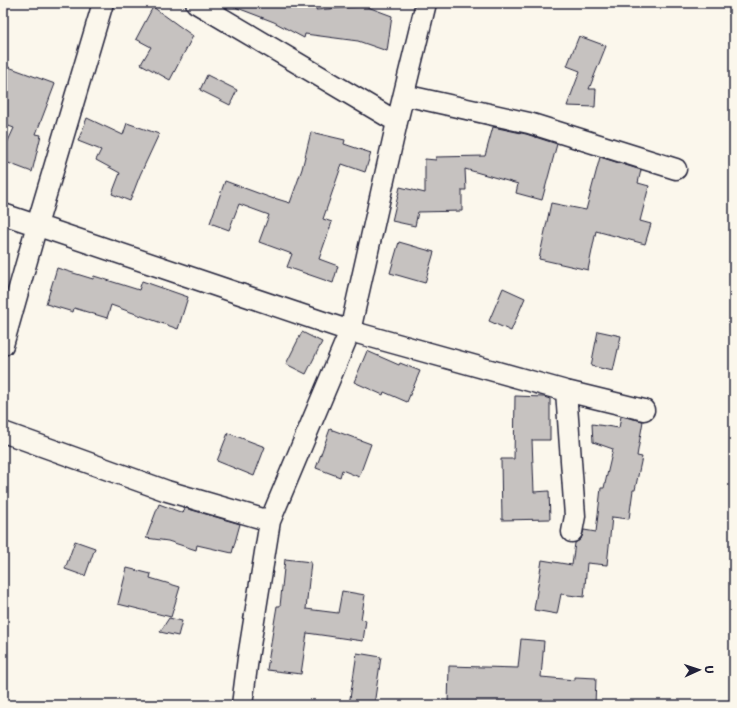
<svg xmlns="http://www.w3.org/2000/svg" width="737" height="708" font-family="'Playpen Sans',sans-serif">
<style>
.building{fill:#c6c2c0;stroke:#22223b}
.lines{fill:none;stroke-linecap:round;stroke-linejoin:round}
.street-casing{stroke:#22223b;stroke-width:23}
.street{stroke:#fbf7ec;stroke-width:20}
</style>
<rect width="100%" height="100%" fill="#fbf7ec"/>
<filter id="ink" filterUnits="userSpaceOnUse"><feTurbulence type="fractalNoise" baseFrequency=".025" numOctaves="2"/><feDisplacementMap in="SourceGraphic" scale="8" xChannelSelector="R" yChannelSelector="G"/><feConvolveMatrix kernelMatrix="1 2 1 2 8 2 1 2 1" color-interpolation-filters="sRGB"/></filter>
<g filter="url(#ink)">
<path class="building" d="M227,3h92l-3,7 49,-4 27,10 -5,35 -29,-10 -53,-7 -1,4 -30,-16 -47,-18z
M153,7l40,29 -23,44 -29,-16 10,-17 -15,-8z
M579,36l27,10 -17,43h7l-1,18 -28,-1 13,-35 -13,-5z
M3,65l52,19 -19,50 5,1 -9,37 -29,-11v-9l11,-24 -11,-4z
M207,75l30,15 -7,15 -30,-15z
M87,118l36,17 4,-12 32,11 -19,41 -10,26 -18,-7 8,-21 -24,-13 5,-10 -23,-9z
M493,127l33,7 31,10 -15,56 -26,-7 2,-9 -53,-15 1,21h-4v21l-44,1 -3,14 -23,-5 8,-34 25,6v-34l11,1v-3l49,-1z
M311,132l34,8 -1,4 27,9 -6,19 -23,-8 -19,55 9,3 -13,37 19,7 -5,17 -46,-16 5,-13 -33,-12 10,-27 -30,-11 -10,26 -19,-7 15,-42 49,18v-1l16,5 12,-34z
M600,157l41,13 -3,13 11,3 -9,35 11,3 -6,20 -49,-13 -8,39 -49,-11 12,-56 35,7z
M399,242l35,10 -9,31 -35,-10z
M57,268l36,11 1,-3 45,14 3,-9 46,16 -10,32 -67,-24 -4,13 -33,-10 -1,4 -27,-8z
M503,288l22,10 -14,33 -22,-10z
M598,331l23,5 -8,35 -22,-5z
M302,332l20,10 -16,32 -20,-10z
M367,351l32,14 1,-2 20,8 -13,31 -23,-10 -1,3 -29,-13z
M515,396l29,1 6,2v41h-18l2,52 15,-1 1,28 -48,1 -1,-61h13z
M621,416l22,5 -6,35 5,1 -7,33h-2l-4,29 -17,-2 -5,48 -20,-2 -3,34 -23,-3 -4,20 -23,-4 8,-50 30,5 3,-22 6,-4 3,-9 12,2 5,-44h3l9,-39 -20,-7 -1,-18 27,4z
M330,429l41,15 -12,33 -17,-7 -2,7 -24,-9z
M228,433l37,14 -11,29 -37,-15z
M159,504l24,9 2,-5 55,16 -8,29 -35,-8 -1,5 -28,-9 -22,-3z
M75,541l20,7 -10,28 -20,-7z
M285,559l26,3 -5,47 32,4 4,-22 23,4 -4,24 5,1 -3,21 -56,-8 -6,41 -34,-4 6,-40 4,-24h3z
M127,568l24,6 -1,4 30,9 -9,30 -53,-13z
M169,618l13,3 -4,15 -18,-4z
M521,639l23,2 -3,36 34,3v-3l21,1 -1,27h-147l1,-39 69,2z
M357,653l24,4 -7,48h-25z"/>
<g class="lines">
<g class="street-casing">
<path id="street" d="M196,3l201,119
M404,95l125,28 147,46
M3,214l347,117 216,60 78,19
M3,345l34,-120 66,-222
M566,391l9,125 -3,16
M3,432l164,59 103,30
M242,705l6,-47 22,-137 80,-190 47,-209 29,-119"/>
</g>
<use href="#street" class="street"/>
</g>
</g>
<rect width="737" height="708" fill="none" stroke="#fbf7ec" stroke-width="16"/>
<rect x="8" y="8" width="721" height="692" fill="none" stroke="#22223b" stroke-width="1.5" filter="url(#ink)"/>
<g transform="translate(699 670) rotate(87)" stroke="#fbf7ec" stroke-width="3" paint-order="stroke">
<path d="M0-3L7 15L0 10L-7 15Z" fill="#22223b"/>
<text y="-6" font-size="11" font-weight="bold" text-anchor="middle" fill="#22223b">U</text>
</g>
</svg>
